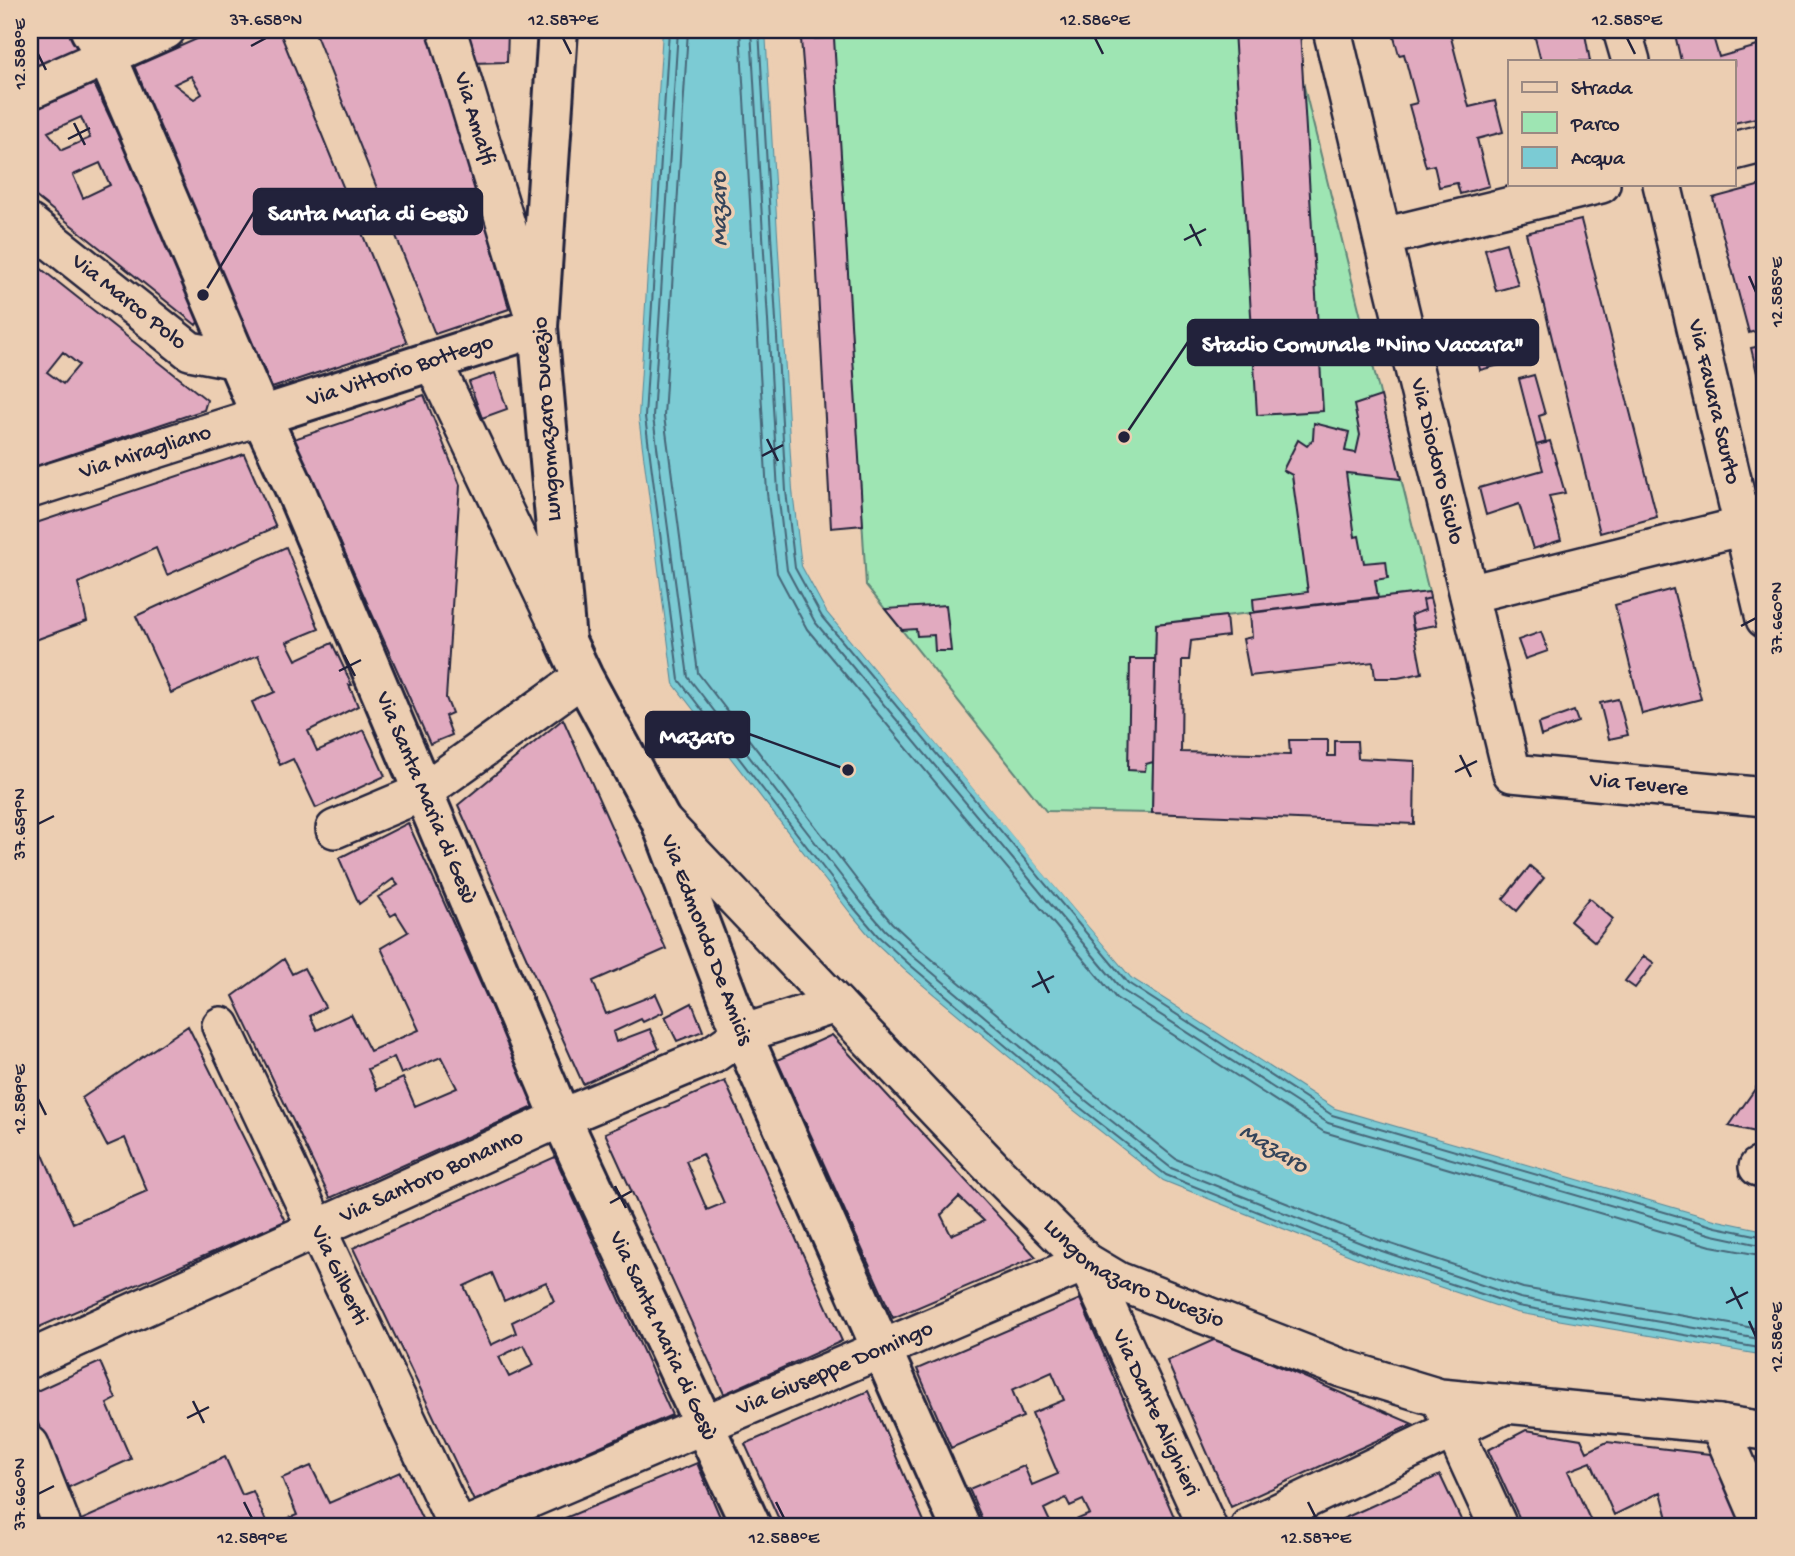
<svg xmlns="http://www.w3.org/2000/svg" width="1795" height="1556" font-family="'Gochi Hand',sans-serif">
<style>
.green{fill:#9ee5b3;stroke:#608477;stroke-width:2}
.water{fill:#7bcbd4;stroke:#578797;stroke-width:2}
.pier{fill:#ecceb2}
.lines{fill:none;stroke-linecap:round;stroke-linejoin:round}
.shore{stroke:#466678;stroke-width:2}
.building{fill:#e1aabf;stroke:#22223b;stroke-width:2;fill-rule:evenodd}
.minor-casing{stroke:#22223b;stroke-width:42}
.tertiary-casing{stroke:#22223b;stroke-width:44}
.secondary-casing{stroke:#22223b;stroke-width:44}
.minor{stroke:#ecceb2;stroke-width:37}
.tertiary{stroke:#ecceb2;stroke-width:38}
.secondary{stroke:#ecceb2;stroke-width:38}
.ticks{fill:none;stroke:#22223b;stroke-width:2.5}
.labels{text-anchor:middle;dominant-baseline:central;stroke-width:7;stroke-linejoin:round;paint-order:stroke}
.street-label{font-size:23px;fill:#22223b;stroke:#ecceb2}
.water-label{font-size:24px;font-style:italic;fill:#34445a;stroke:#ecceb2}
.leader{fill:none;stroke:#22223b;stroke-width:2.5}
.callout-dot{fill:#22223b;stroke:#ecceb2;stroke-width:2.5}
.callout{fill:#22223b;stroke:#22223b;stroke-width:2.5}
.callout-label{font-size:24px;text-anchor:middle;font-weight:bold;fill:#fff}
.neatline{fill:none;stroke:#22223b;stroke-width:2.5}
.ticks-label{font-size:18px;text-anchor:middle;fill:#22223b}
</style>
<rect width="100%" height="100%" fill="#ecceb2"/>
<filter id="ink" filterUnits="userSpaceOnUse"><feTurbulence type="fractalNoise" baseFrequency=".0143" numOctaves="2"/><feDisplacementMap in="SourceGraphic" scale="14" xChannelSelector="R" yChannelSelector="G"/><feConvolveMatrix kernelMatrix="1 2 1 2 8 2 1 2 1" color-interpolation-filters="sRGB"/></filter>
<g filter="url(#ink)">
<path class="green" d="M833,30h457l139,562 -273,32 -4,189 -106,-2 -180,-226z"/>
<path class="water" d="M662,30h104l27,460 9,76 25,46 304,365 204,131 383,112 47,10v126l-249,-43 -146,-49 -207,-83 -108,-85 -151,-126 -31,-29 -24,-29 -176,-228 -35,-267z"/>
<path class="pier" d="M659,30h3l-24,387 35,267 176,228 24,29 31,29 151,126 108,85 207,83 146,49 249,43v4l-250,-43 -146,-49 -208,-84 -108,-85 -151,-127 -31,-28 -25,-30 -177,-229 -35,-268z
M766,30h4l27,459 8,76 25,45 202,243 102,121 202,131 383,112 46,10v3l-47,-10 -383,-112 -204,-131 -102,-121 -202,-244 -25,-46 -9,-76z"/>
<g class="lines">
<path class="shore" d="M669,30l-24,387 34,263 175,228 24,28 31,28 150,127 107,84 207,83 145,48 247,43
M678,30l-25,387 35,260 173,225 24,28 30,28 150,126 106,84 205,81 144,49 245,42
M688,30l-24,386 34,257 171,223 23,27 29,27 150,126 105,83 203,81 144,48 242,42
M740,30l27,463 10,80 30,56 309,369 208,134 387,114 54,10
M751,30l27,462 9,78 28,52 307,368 206,133 385,112 52,11
M759,30l27,461 9,77 27,49 306,366 204,132 384,112 49,10"/>
</g>
<path class="building" d="M30,30h41l10,19 -51,23z
M217,30h62l128,313 -135,45 -141,-320zM191,76l11,18 -8,5 -20,-15z
M314,30h119l76,279 -74,25z
M464,30h44l-1,32 -35,1z
M1234,30h66l23,381 -66,4z
M1392,30h57l20,77 26,-6 8,31 -26,7 12,47 -29,8 -3,-11 -18,4 -5,-22 -8,2 -17,-62 8,-2 -13,-49 -5,1z
M1533,30h47l1,5 4,-1 5,27h-49z
M1674,30h37l8,27 42,-12 4,13v58l-31,7v-62h-53z
M834,38l29,487 -32,3 -20,-365 -10,-124z
M94,84l109,230 -7,11 -166,-133v-80zM81,117l9,21 -28,12 -14,-18zM100,163l10,22 -27,13 -10,-23z
M1765,184v144l-16,5 -36,-135z
M1581,220l76,297 -57,16 -74,-300z
M1506,243l12,42 -22,6 -11,-42z
M30,260l177,140 -3,10 -174,58v-77l7,-8 -7,-7zM63,352l16,13 -16,19 -16,-12z
M1511,343l4,18 -35,9 -4,-18z
M1765,345v61l-14,-58z
M495,373l12,36 -25,9 -13,-36z
M1534,375l11,39 -6,2 7,27 -10,2 -17,-66z
M424,395l36,90 -14,213 6,15 -7,3 7,19 -22,9 -136,-305z
M1381,396l20,83 -55,-6 9,64 4,-1 5,27 22,-2 2,17 -13,2 3,17 -124,15 -1,-13 55,-7 -16,-117 -9,-5 15,-30 9,6 6,-7 1,-16 35,9 -4,19 11,2 4,-18 -6,-30z
M1550,441l15,52 -16,3 12,44 -28,9 -14,-45 -33,11 -7,-27 64,-18 -7,-25z
M244,454l32,73 -109,48 -11,-27 -78,35 9,38 -57,21v-117z
M286,547l33,82 -32,13 9,18 36,-17 20,42h-3l9,21 -50,25 9,20 47,-21 21,46 -69,32 -23,-49 -13,6 -28,-63 23,-10 -17,-37 -87,38 -35,-77z
M1673,589l28,110 -59,15 -27,-109z
M1429,592l1,6 -7,2 2,10 -14,5 11,58 -24,5h-23l-2,-16 -123,14 -7,-37 9,-2 -2,-24z
M1430,598l7,27 -24,4 -2,-14 14,-5 -2,-10z
M946,605l5,46h-16l-1,-16 -17,1 -1,-7 -14,1 -17,-21z
M1226,616l2,20 -37,5 -2,19h-7l-1,92 109,3 -1,-15h39v16h7v-15h22l1,17 57,3 -1,63 -262,-11 4,-189z
M1541,632l7,19 -23,8 -7,-19z
M1130,659h25l-2,103 -7,2 -1,7 -17,-1z
M1618,699l10,36 -19,4 -9,-36z
M1574,711l4,11 -37,14 -3,-12z
M563,719l103,230 -73,32 13,33 50,-20 8,18 -21,10 -2,-3 -28,13 3,10 34,-13 9,20 -76,35 -125,-279z
M408,823l128,283 -206,92 -97,-202 51,-37 8,15 12,-6 21,39 -15,9 7,14 34,-16 19,37 49,-21 -38,-82 27,-16 -12,-19 -5,3 -13,-19 20,-12 -5,-6 -34,25 -20,-46zM394,1057l7,17 40,-17 16,31 -42,18 -12,-28 -26,12 -9,-21z
M1530,866l14,12 -27,33 -14,-12z
M1589,898l24,21 -18,23 -25,-21z
M1644,956l10,7 -19,25 -10,-7z
M692,1003l11,28 -26,10 -12,-24z
M188,1026l97,195 -255,110v-196l3,-3 40,91 74,-32 -22,-53 -18,8 -25,-48z
M832,1035l204,222 -143,61 -116,-258zM959,1197l25,24 -33,14 -10,-20z
M1765,1075v59l-36,-8z
M725,1081l117,260 -118,53 -119,-261zM702,1154l22,49 -17,7 -21,-49z
M555,1157l117,258 -198,86 -121,-253zM492,1273l12,28 42,-19 8,19 -42,21 4,11 -25,12 -27,-59zM524,1345l10,20 -25,12 -10,-20z
M1080,1299l98,227h-116l28,-12 -7,-14 -13,6 -4,-8 -22,11 8,17h-67l-16,-37 55,-23 8,19 26,-11 -26,-61 32,-13 -12,-28 -40,18 11,27 -72,31 -34,-79z
M1216,1339l197,85 -182,83 -64,-146z
M100,1362l16,37 -9,5 24,55 -66,30 -35,-85v-10z
M868,1391l58,135h-144l-37,-82z
M1526,1430l55,9 6,13 20,-10 111,13 24,71h-72l-9,-34 -47,23 -23,-53 -23,9 25,55h-70l-35,-76z
M225,1457l17,38 11,-4 15,35h-82l-3,-6 -12,6h-88l-2,-6z
M697,1463l27,63h-178z
M311,1466l18,37 71,-31 24,51 -8,3h-147l28,-11 -15,-37z
M1440,1475l24,51h-137z"/>
<g class="lines">
<g class="minor-casing">
<g id="minor">
<path id="s1" d="M447,30l89,293"/>
<path id="s2" d="M1332,30l180,743 253,24"/>
<path d="M1622,30l9,31"/>
<path d="M30,90l136,-60"/>
<path d="M1734,151l31,-8"/>
<path id="s3" d="M1662,184l103,435"/>
<path id="s4" d="M30,224l160,127 48,9"/>
<path d="M1383,237l218,-53"/>
<path d="M433,362l131,275"/>
<path id="s5" d="M30,489l231,-73"/>
<path d="M1469,594l295,-73"/>
<path id="s6" d="M660,819l337,354 89,89 32,19 223,87 99,30 279,26 46,7"/>
<path d="M335,829l88,-37 160,-115"/>
<path id="s7" d="M221,1026l236,500"/>
<path d="M1758,1167l7,2"/>
<path id="s8" d="M30,1359l531,-241 151,-63 30,-21 94,-30"/>
<path d="M1443,1406l55,120"/>
<path d="M1719,1424l44,102"/>
<path d="M30,1445l32,81"/>
<path id="s9" d="M466,1526l620,-264 121,264"/>
<path d="M1250,1526l256,-122"/>
</g>
</g>
<g class="tertiary-casing">
<g id="tertiary">
<path id="s10" d="M538,327l28,314 17,36 77,142 82,215 218,492"/>
<path id="s11" d="M261,416l34,73 266,629 190,408"/>
</g>
</g>
<g class="secondary-casing">
<g id="secondary">
<path id="s12" d="M90,30l17,26 154,360 277,-89 20,-297"/>
</g>
</g>
<use href="#minor" class="minor"/>
<use href="#tertiary" class="tertiary"/>
<use href="#secondary" class="secondary"/>
</g>
</g>
<path class="ticks" d="M563,38l8,16M1095,38l8,16M1627,38l8,16M251,46l15,-8M38,54l8,16M74,123l11,22M68,139l22,-11M1190,224l11,22M1184,240l22,-11M1749,276l7,16M767,439l11,22M762,456l21,-11M1741,626l15,-8M344,655l11,21M339,671l22,-11M1460,755l11,22M1455,772l22,-11M38,824l16,-8M1038,971l11,22M1032,987l22,-11M38,1099l8,16M615,1186l11,22M610,1203l22,-12M1731,1287l11,22M1726,1303l22,-11M1749,1321l7,16M193,1401l11,22M187,1418l22,-11M38,1494l16,-8M244,1502l8,16M776,1502l8,16M1308,1502l8,16"/>
<g class="labels">
<g class="street-label">
<text stroke="none"><textPath href="#s1" startOffset="93">Via Amalfi</textPath></text>
<text stroke="none"><textPath href="#s4" startOffset="126">Via Marco Polo</textPath></text>
<text stroke="none"><textPath href="#s12" startOffset="569">Via Vittorio Bottego</textPath></text>
<text stroke="none"><textPath href="#s3" startOffset="224">Via Favara Scurto</textPath></text>
<text transform="translate(548 419) rotate(-94)">Lungomazaro Ducezio</text>
<text stroke="none"><textPath href="#s5" startOffset="121">Via Miragliano</textPath></text>
<text stroke="none"><textPath href="#s2" startOffset="444">Via Diodoro Siculo</textPath></text>
<text stroke="none"><textPath href="#s2" startOffset="892">Via Tevere</textPath></text>
<text stroke="none"><textPath href="#s11" startOffset="416">Via Santa Maria di Gesù</textPath></text>
<text stroke="none"><textPath href="#s10" startOffset="646">Via Edmondo De Amicis</textPath></text>
<text stroke="none"><textPath href="#s8" startOffset="441">Via Santoro Bonanno</textPath></text>
<text stroke="none"><textPath href="#s6" startOffset="662">Lungomazaro Ducezio</textPath></text>
<text stroke="none"><textPath href="#s7" startOffset="276">Via Gilberti</textPath></text>
<text stroke="none"><textPath href="#s11" startOffset="1004">Via Santa Maria di Gesù</textPath></text>
<text stroke="none"><textPath href="#s9" startOffset="401">Via Giuseppe Domingo</textPath></text>
<text stroke="none"><textPath href="#s9" startOffset="840">Via Dante Alighieri</textPath></text>
</g>
<g class="water-label">
<text transform="translate(721 209) rotate(-91)">Mazaro</text>
<text transform="translate(1273 1150) rotate(31)">Mazaro</text>
</g>
</g>
<path class="leader" d="M203 295L254 212M1124 437L1188 342M848 770L749 734"/>
<g class="callout-dot">
<circle cx="203" cy="295" r="7"/>
<circle cx="1124" cy="437" r="7"/>
<circle cx="848" cy="770" r="7"/>
</g>
<g class="callout">
<rect x="254" y="189" width="228" height="45" rx="7"/>
<rect x="1188" y="320" width="350" height="45" rx="7"/>
<rect x="646" y="712" width="103" height="45" rx="7"/>
</g>
<g class="callout-label">
<text x="368" y="220">Santa Maria di Gesù</text>
<text x="1363" y="351">Stadio Comunale "Nino Vaccara"</text>
<text x="697" y="743">Mazaro</text>
</g>
<rect width="1795" height="1556" fill="none" stroke="#ecceb2" stroke-width="77"/>
<rect x="1508" y="60" width="228" height="126" fill="#ecceb2" stroke="#9b8982" stroke-width="2"/>
<rect x="1522" y="82" width="35" height="10" fill="#ecceb2" stroke="#9b8982" stroke-width="2"/>
<text x="1571" y="94" font-size="21" fill="#22223b">Strada</text>
<rect x="1522" y="112" width="35" height="21" fill="#9ee5b3" stroke="#9b8982" stroke-width="2"/>
<text x="1571" y="130" font-size="21" fill="#22223b">Parco</text>
<rect x="1522" y="147" width="35" height="21" fill="#7bcbd4" stroke="#9b8982" stroke-width="2"/>
<text x="1571" y="164" font-size="21" fill="#22223b">Acqua</text>
<rect x="38" y="38" width="1718" height="1480" class="neatline"/>
<g class="ticks-label">
<text x="266" y="25">37.658°N</text>
<text x="563" y="25">12.587°E</text>
<text x="1095" y="25">12.586°E</text>
<text x="1627" y="25">12.585°E</text>
<text transform="translate(19 54) rotate(-90)" y="6">12.588°E</text>
<text transform="translate(1776 292) rotate(-90)" y="6">12.585°E</text>
<text transform="translate(1776 618) rotate(-90)" y="6">37.660°N</text>
<text transform="translate(19 824) rotate(-90)" y="6">37.659°N</text>
<text transform="translate(19 1099) rotate(-90)" y="6">12.589°E</text>
<text transform="translate(1776 1337) rotate(-90)" y="6">12.586°E</text>
<text transform="translate(19 1494) rotate(-90)" y="6">37.660°N</text>
<text x="252" y="1543">12.589°E</text>
<text x="784" y="1543">12.588°E</text>
<text x="1316" y="1543">12.587°E</text>
</g>
</svg>
